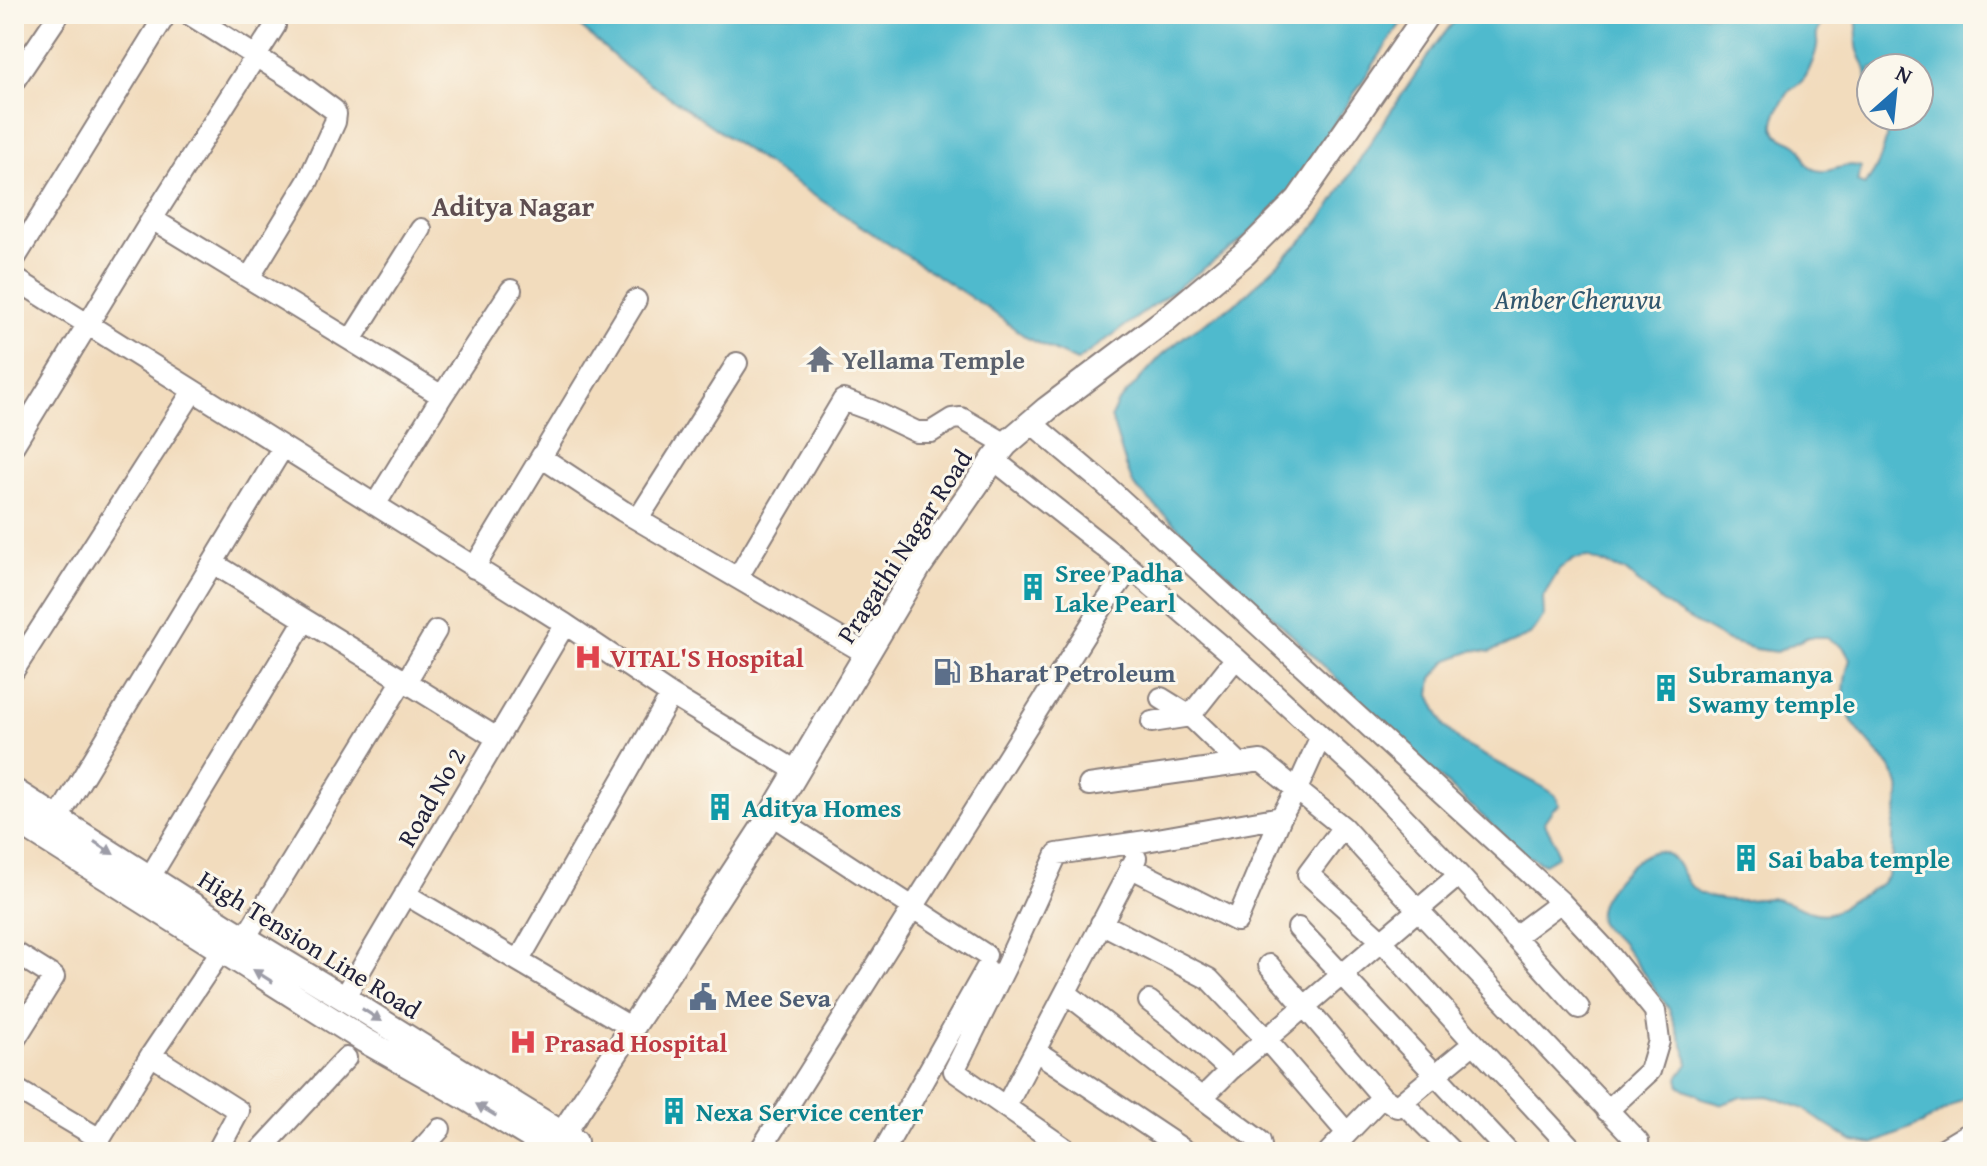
<svg xmlns="http://www.w3.org/2000/svg" width="1987" height="1166" font-family="'Gentium Book Plus',serif">
<style>
.water{fill:#50bacd;stroke:#396e84;stroke-width:2}
.lines{fill:none;stroke-linecap:round;stroke-linejoin:round}
.minor-casing{stroke:#8a7f7c;stroke-width:24}
.major-casing{stroke:#8a7f7c;stroke-width:28}
.minor{stroke:#fff;stroke-width:20}
.major{stroke:#fff;stroke-width:24}
.oneway{fill:#9c9ca7}
.labels{text-anchor:middle;dominant-baseline:central;stroke-width:6;stroke-linejoin:round;paint-order:stroke}
.worship-label{font-size:26px;font-weight:bold;fill:#5b616d;stroke:#fbf7ec;text-anchor:start}
.street-label{font-size:26px;fill:#22223b;stroke:#fbf7ec}
.culture-label{font-size:26px;font-weight:bold;fill:#0d838f;stroke:#fbf7ec;text-anchor:start}
.health-label{font-size:26px;font-weight:bold;fill:#be3a42;stroke:#fbf7ec;text-anchor:start}
.service-label{font-size:26px;font-weight:bold;fill:#4e5e75;stroke:#fbf7ec;text-anchor:start}
.neighbourhood-label{font-size:28px;font-weight:bold;fill:#5e4e51;stroke:#fbf7ec}
.water-label{font-size:28px;font-style:italic;fill:#32576e;stroke:#fbf7ec}
</style>
<rect width="100%" height="100%" fill="#fbf7ec"/>
<filter id="ink" filterUnits="userSpaceOnUse"><feTurbulence type="fractalNoise" baseFrequency=".0125" numOctaves="2"/><feDisplacementMap in="SourceGraphic" scale="16" xChannelSelector="R" yChannelSelector="G"/><feConvolveMatrix kernelMatrix="1 2 1 2 8 2 1 2 1" color-interpolation-filters="sRGB"/></filter>
<filter id="wash" filterUnits="userSpaceOnUse"><feTurbulence type="fractalNoise" baseFrequency=".006" numOctaves="4" result="noise"/><feDisplacementMap in="SourceGraphic" scale="32" xChannelSelector="R" yChannelSelector="G"/><feGaussianBlur stdDeviation="1.8" result="paint"/><feColorMatrix in="noise" values="0 0 0 0 0 0 0 0 0 0 0 0 0 0 0 0 0 1.4 0 .05"/><feComposite in="paint" operator="in"/></filter>
<g filter="url(#wash)">
<rect width="100%" height="100%" fill="#f2dcbd"/>
<path class="water" d="M566,14h841l-120,181 -47,47 -163,119 -50,-23 -37,-28 -203,-132 -161,-111z
M1460,14h372c-6,6 -13,12 -15,20 -1,4 1,8 0,12 -1,8 -9,29 -14,34 -4,5 -10,7 -14,12 -6,8 -16,24 -15,34 1,12 15,13 23,19 8,5 5,15 11,21 18,14 37,-7 53,1l-4,15 7,3c14,-13 28,-51 21,-69h34v-48h-48v34c-7,-11 -3,-20 -5,-31 -2,-9 -8,-16 -9,-25 -1,-11 2,-21 -2,-32h118v1079l-51,31 -49,20 -20,-3 -31,-19 -18,-13 -26,-10 -10,-3 -26,1 -19,7 -21,-6 -7,-5 -15,-6 -2,-9 10,-14v-5l-19,-50 -48,-67 -17,-13 -5,-8c-1,-6 0,-12 2,-18 6,-16 42,-57 61,-51 19,5 20,31 36,40 16,9 41,9 59,7 5,0 8,-1 12,-1 21,1 44,22 64,14 7,-2 13,-10 20,-13 12,-6 28,-11 35,-24 6,-13 5,-27 5,-41 0,-15 9,-34 6,-48 -2,-9 -9,-19 -15,-26 -33,-39 -50,-48 -34,-101l-7,-12 -18,-10h-17l-32,15 -21,-3 -27,-8 -43,-24 -23,-15 -37,-31 -38,-14 -14,2 -14,11 -16,27 1,19 -14,19 -40,17 -15,-2 -27,10 -16,18 -2,17 15,32 18,17 82,44 10,7 5,10 -7,4 -9,13 11,20 3,14 -14,8 -20,-10 -100,-91 -158,-153 -132,-124 -8,-20 -15,-49 6,-13 44,-48 25,-21 53,-34 71,-68 19,-25 52,-82 57,-85z"/>
</g>
<g filter="url(#ink)">
<g class="lines">
<g class="minor-casing">
<path id="minor" d="M189,14l106,67 39,29 2,4 -1,8 -27,59 -59,97
M14,81l45,-67
M152,219l290,177
M14,260l152,-246
M14,278l551,346 106,71 127,77
M351,340l70,-111
M1041,431l62,52 458,419 44,47 50,62 4,30 -9,30 -43,40
M14,445l138,-226 123,-193
M541,457l82,54 244,143
M1003,467l130,103 103,88 128,118 95,99 120,133
M375,505l67,-109 69,-106
M638,519l99,-156
M213,563l284,175
M474,568l162,-268
M738,577l105,-177 30,11 44,21h14l21,-13 9,-1 45,26
M1236,658l-46,58 49,47
M14,670l179,-279
M406,682l30,-51
M1161,698l29,18
M1152,722l38,-6
M1089,785l172,-24 82,66 75,83 220,232 -5,10
M58,818l225,-371
M781,821l205,134
M1343,827l-35,47 74,67 92,102 101,109
M1130,867l107,54 44,-104 16,-28 24,-53
M150,877l155,-257
M405,894l227,134
M1101,923l108,56 57,60 81,94
M1298,928l210,224
M1514,937l47,-35
M14,952l40,25 -40,64
M519,960l152,-265
M1269,965l113,132 15,10 5,-5
M1066,993l136,105 28,-28 229,-195
M344,998l221,-374
M1149,1001l31,24 50,45
M1036,1051l151,101
M151,1055l88,56 -22,41
M14,1088l86,51
M1202,1098l58,43 1,5 -5,6
M1006,1106l130,-248
M92,1152l59,-97 70,-104 24,-13 158,-258
M259,1152l87,-94
M419,1152l21,-23
M759,1152l342,-543 20,-28
M883,1152l103,-183
M1070,1152l-116,-81 52,-105 51,-112 89,-13 135,-24
M1329,1152l53,-55
M1452,1152l-50,-50 72,-59
M1938,1152l35,-21"/>
</g>
<g class="major-casing">
<path id="major" d="M14,791l213,136 117,71 231,144
M14,819l350,221 101,57 91,55
M552,1150l216,-330 150,-252 76,-109 12,-15 41,-35 118,-89 79,-66 54,-54 129,-186"/>
</g>
<use href="#minor" class="minor"/>
<use href="#major" class="major"/>
</g>
<defs><path id="oneway-solid" d="M-6-.8H1V-3.2L6.5 0L1 3.2V.8H-6Z" transform="scale(2)"/></defs>
<g class="oneway">
<use href="#oneway-solid" transform="translate(104 848) rotate(33)"/>
<use href="#oneway-solid" transform="translate(263 976) rotate(-148)"/>
<use href="#oneway-solid" transform="translate(372 1015) rotate(32)"/>
<use href="#oneway-solid" transform="translate(486 1110) rotate(-149)"/>
</g>
</g>
<defs>
<g id="temple-bare" transform="scale(2.16)"><path d="M0-6L5-2H3V0L6.5 2.5H4V6H1.5V3h-3V6H-4V2.5H-6.5L-3 0V-2H-5Z" fill="#6b7280" stroke="#fbf7ec" stroke-width="2.5" paint-order="stroke"/></g>
<g id="building-bare" transform="scale(2.16)"><path d="M-4-6H4V6H1V3H-1V6H-4ZM-2.5-4.3h1.7v1.8h-1.7ZM.8-4.3h1.7v1.8H.8ZM-2.5-1h1.7V.8h-1.7ZM.8-1h1.7V.8H.8Z" fill="#0f9aa8" stroke="#fbf7ec" stroke-width="2.5" paint-order="stroke"/></g>
<g id="hospital-bare" transform="scale(2.16)"><path d="M-5-5h3v3.5h4V-5h3V5h-3V1.5h-4V5h-3Z" fill="#e0444e" stroke="#fbf7ec" stroke-width="2.5" paint-order="stroke"/></g>
<g id="fuel-bare" transform="scale(2.16)"><path d="M-5.5-6h7V0h2V4h1.3V-2.5L3-4.5l.8-.8L6-3V5H2.5V1h-1V6h-7ZM-4.2-4.7v3.2H.2V-4.7Z" fill="#5c6f8a" stroke="#fbf7ec" stroke-width="2.5" paint-order="stroke"/></g>
<g id="civic-bare" transform="scale(2.16)"><path d="M-.6-6.5H3V-4.5H.6V-3L4-1V1h2V6H-6V1h2V-1L-.6-3ZM-1.2 2.5V6h2.4V2.5Z" fill="#5c6f8a" stroke="#fbf7ec" stroke-width="2.5" paint-order="stroke"/></g>
</defs>
<g fill-rule="evenodd">
<use href="#temple-bare" x="820" y="359"/>
<use href="#building-bare" x="1033" y="587"/>
<use href="#hospital-bare" x="588" y="657"/>
<use href="#fuel-bare" x="947" y="672"/>
<use href="#building-bare" x="1666" y="688"/>
<use href="#building-bare" x="720" y="807"/>
<use href="#building-bare" x="1746" y="858"/>
<use href="#civic-bare" x="703" y="997"/>
<use href="#hospital-bare" x="523" y="1042"/>
<use href="#building-bare" x="674" y="1111"/>
</g>
<g class="labels">
<g class="worship-label">
<text x="842" y="359">Yellama Temple</text>
</g>
<g class="street-label">
<text transform="translate(904 546) rotate(-57)">Pragathi Nagar Road</text>
<text transform="translate(431 797) rotate(-60)">Road No 2</text>
<text transform="translate(310 944) rotate(32)">High Tension Line Road</text>
</g>
<g class="culture-label">
<text x="1055" y="572">Sree Padha<tspan x="1055" dy="30">Lake Pearl</tspan></text>
<text x="1688" y="673">Subramanya<tspan x="1688" dy="30">Swamy temple</tspan></text>
<text x="742" y="807">Aditya Homes</text>
<text x="1768" y="858">Sai baba temple</text>
<text x="696" y="1111">Nexa Service center</text>
</g>
<g class="health-label">
<text x="610" y="657">VITAL'S Hospital</text>
<text x="545" y="1042">Prasad Hospital</text>
</g>
<g class="service-label">
<text x="969" y="672">Bharat Petroleum</text>
<text x="725" y="997">Mee Seva</text>
</g>
<g class="neighbourhood-label">
<text x="513" y="205">Aditya Nagar</text>
</g>
<g class="water-label">
<text x="1578" y="298">Amber Cheruvu</text>
</g>
</g>
<rect width="1987" height="1166" fill="none" stroke="#fbf7ec" stroke-width="48"/>
<g transform="translate(1895 92) rotate(27)"><circle r="38" fill="#fbf7ec" stroke="#a4a2a5" stroke-width="2"/>
<path d="M0-6L14 30L0 20L-14 30Z" fill="#1f6fb2"/>
<text y="-12" font-size="22" font-weight="bold" text-anchor="middle" fill="#22223b">N</text>
</g>
</svg>
